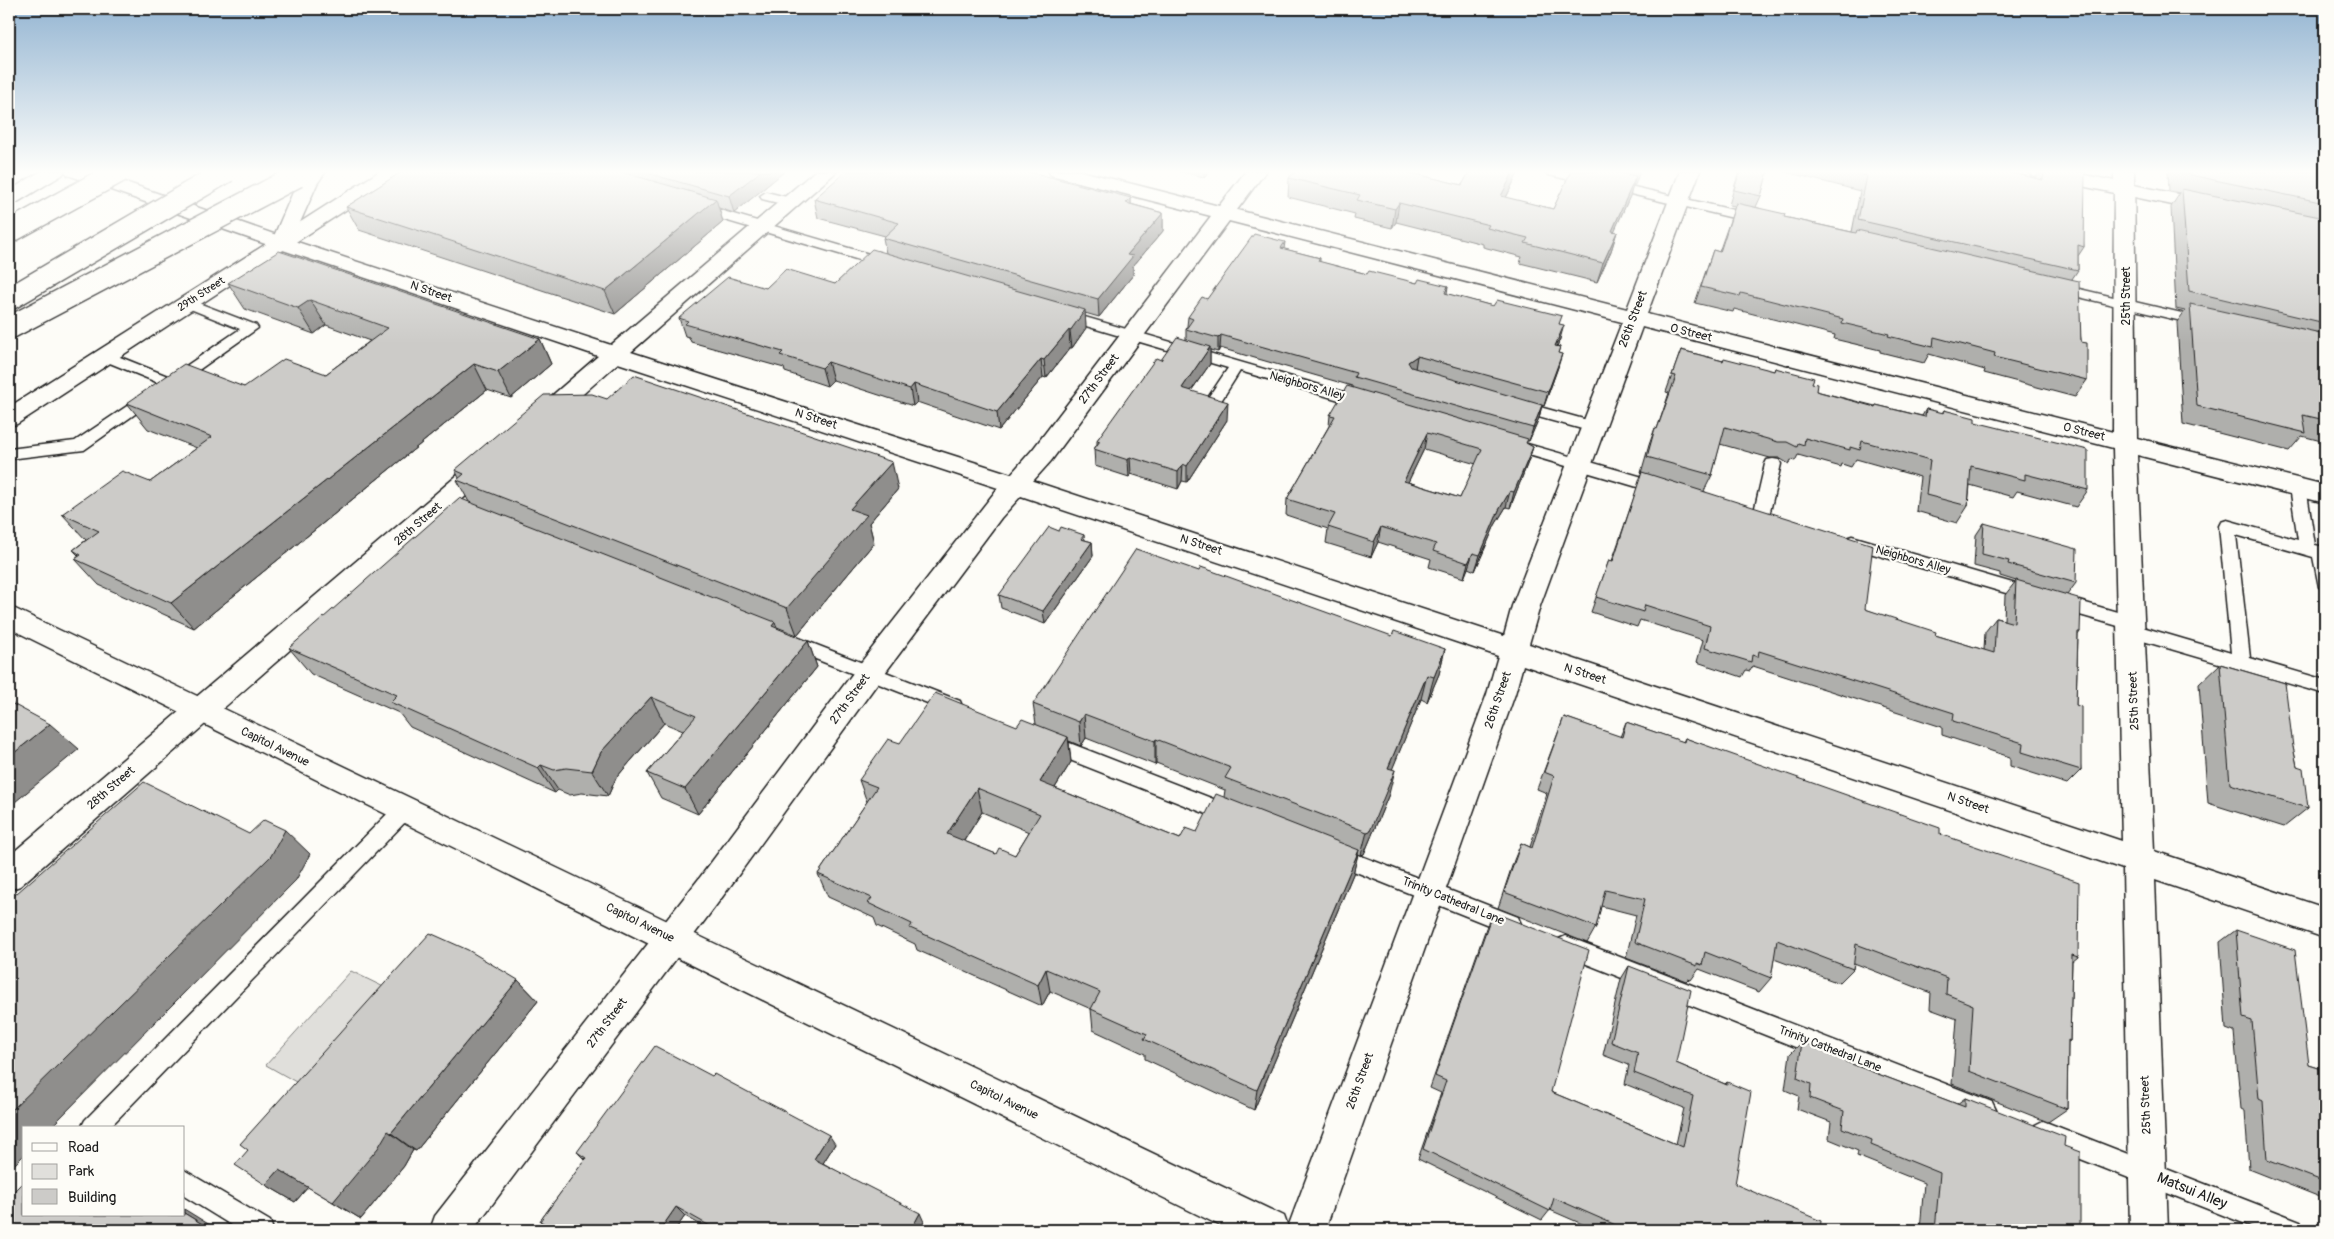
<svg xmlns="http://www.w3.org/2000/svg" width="2334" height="1239" font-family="Pangolin,sans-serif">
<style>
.green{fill:#e0dfdb;stroke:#7e7e7c}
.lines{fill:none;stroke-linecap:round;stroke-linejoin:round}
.lane-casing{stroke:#1c1c1c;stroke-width:3}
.street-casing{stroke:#1c1c1c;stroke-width:3}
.secondary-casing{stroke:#1c1c1c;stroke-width:3}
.primary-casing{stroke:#1c1c1c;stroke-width:3}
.highway-casing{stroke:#1c1c1c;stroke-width:3}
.lane{fill:#fdfcf7;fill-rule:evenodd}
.street{fill:#fdfcf7;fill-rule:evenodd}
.secondary{fill:#fdfcf7;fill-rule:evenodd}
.primary{fill:#fdfcf7;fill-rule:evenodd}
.highway{fill:#fdfcf7;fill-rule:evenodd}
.highway-bridge-casing{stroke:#1c1c1c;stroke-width:25;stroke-linecap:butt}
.highway-bridge{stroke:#fdfcf7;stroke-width:22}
.wall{fill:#afafac;stroke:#1c1c1c;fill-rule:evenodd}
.shaded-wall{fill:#8f8e8c;stroke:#1c1c1c}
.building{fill:#cccbc8;stroke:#1c1c1c;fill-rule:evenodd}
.labels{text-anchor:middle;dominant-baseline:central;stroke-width:4.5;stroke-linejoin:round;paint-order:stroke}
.far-street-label{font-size:11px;fill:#1c1c1c;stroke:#fdfcf7}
.street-label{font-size:12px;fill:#1c1c1c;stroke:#fdfcf7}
.near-street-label{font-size:15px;fill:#1c1c1c;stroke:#fdfcf7}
</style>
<rect width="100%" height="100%" fill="#fdfcf7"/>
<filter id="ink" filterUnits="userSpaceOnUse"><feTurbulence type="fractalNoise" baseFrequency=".02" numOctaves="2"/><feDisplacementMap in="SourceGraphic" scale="10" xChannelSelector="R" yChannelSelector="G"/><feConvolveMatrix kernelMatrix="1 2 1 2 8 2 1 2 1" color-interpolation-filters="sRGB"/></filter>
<g filter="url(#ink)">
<path class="green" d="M351,971l47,23 -86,97 -46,-26z"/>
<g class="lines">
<g class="lane-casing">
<path id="lane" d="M1543,171h22l190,44 6,4 -6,4 -206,-48z
M766,192l29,7 1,3 -6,4 -28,-7 -2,-3z
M699,204l194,57 2,3 -7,4 -5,-1 -189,-56 -1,-3 1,-3z
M2058,284l145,34 7,4 -7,4 -150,-35 -2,-3z
M188,299l68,26 2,3 -82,58 -5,2 -71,-29 -2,-3 7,-5 65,26 70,-48 -57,-23 -2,-3 2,-3z
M1064,311l304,88 3,3 -3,3 -5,2 -123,-36 -26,41h-10l-3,-4 27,-40 -169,-50 -2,-3 2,-3z
M150,392l5,2 2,3 -2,3 -71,50 -75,9v-10l66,-8 70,-47z
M1518,401l80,22 3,4 -3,4 -5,1 -80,-22 -3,-4 3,-4z
M1510,439l157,45 2,4 -2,4 -6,2 -156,-46 -3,-4 3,-4z
M1773,459l6,1 2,4 -12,52 -2,4 -6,2 -6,-2 -2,-4 12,-52 2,-4z
M2298,481l6,2 2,4 9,58 10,2v41l-6,-1 -6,-30 -77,-22 14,123 75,22v14l-199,-58 -3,-5 2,-3 -73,-21 -3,-5 3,-5 6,-2 80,23 3,5 -2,3 92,27 -12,-127 2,-4 6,-2 71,20 -8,-53 2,-4z
M1852,536l181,53 6,1 3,5 -3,5 -6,1 -187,-55 -2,-4 2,-4z
M791,635l169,66 2,5 -2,5 -7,2 -168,-66 -3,-5 3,-5z
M1049,735l190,74 3,6 -3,6 -7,3 -190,-75 -2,-6 2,-6z
M405,801l7,2 3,6 -3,6 -303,313h-28l4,-8 313,-317z
M1333,845l185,72 3,7 -3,7 -7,3 -185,-74 -3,-6 3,-6z
M1566,936l426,166 4,8 -4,8 -8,4 -425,-169 -4,-7 4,-7z
M2043,1121l257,100 3,9h-42l-226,-89 -4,-8 4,-8z
M184,1170l86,51 3,9h-34l-55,-34z"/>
</g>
<g class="street-casing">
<path id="street" d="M65,171h29l194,68 323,106 204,-174h22l-206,181 380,122 22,-25 178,-233 -160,-41 -3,-4h33l138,35 27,-35h20l-29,39 390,99 53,-138h20l-53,143 466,118 1,-261h20l3,267 188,47v18l-188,-48 17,396 171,57v30l-170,-58 13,350h-38l-7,-361 -600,-204 -8,29 -190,536h-38l200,-536 11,-38 -477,-160 -20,22 -122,163 -156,215 -250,334h-43l5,-14 266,-340 158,-211 139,-177 -380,-125 -69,61 -8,2 -8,-2 -4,-6 4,-6 65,-56 -324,-109 -206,-72zM1229,221l393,101 -110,284 -8,30 -471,-155 18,-20zM1642,327l471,121 9,393 -593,-197 11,-38z
M489,454l9,2 3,6 -3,6 -478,418 -11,4v-34l471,-400z"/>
</g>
<g class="secondary-casing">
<path id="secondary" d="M380,171h23l-3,4 -112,72 -7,2 -7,-2 -3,-4 3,-4z
M2028,171h38l145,30 7,2 3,4 -3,4 -7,2 -173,-36 -7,-2z
M9,606l1275,610 5,14h-60l-1220,-602z"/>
</g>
<g class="primary-casing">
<path id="primary" d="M281,237l7,2 3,4 -3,4 -271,177 -8,2v-19l265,-168z"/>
</g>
<g class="highway-casing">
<path id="highway" d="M41,171h24l-3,4 -46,28 -7,2v-14z
M306,171h20l-9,13 -26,59 -3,4 -7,2 -7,-2 -3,-4 26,-60z"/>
</g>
<use href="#lane" class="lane"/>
<use href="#street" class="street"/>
<use href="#secondary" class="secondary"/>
<use href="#primary" class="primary"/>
<use href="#highway" class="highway"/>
<g class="highway-bridge-casing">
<path id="highway-bridge" d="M9,232l111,-61
M9,299l218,-128
M9,328l288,-152"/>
</g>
<use href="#highway-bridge" class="highway-bridge"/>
</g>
<path class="wall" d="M403,171h382l-51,42 -15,-5 4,14 -108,92 -256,-84 -13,-23z
M1178,171h31l-5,6z
M1295,171h116v2l51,12 8,-14h49l-13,27 47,11 18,-38h69l-5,14h-2l-3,11 -16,35 3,1 -6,19 -14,31 -77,-19 2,-6 -39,-10v-3l-87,-22 -4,6 -38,-9 1,-5 -67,-17 1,-19z
M1739,171h29l-7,25 -5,11 28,10 68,15 8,-41 -78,-20h222l32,7 4,-7h38l6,76 -6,9v14l-6,9 15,101 -12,17 -91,-24 1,-3 -56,-16 -5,9 -44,-11v-2l-46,-11 1,-4 -101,-26 -1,3 -38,-9 18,-53 6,2 16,-46 -6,-1z
M2168,171h157v271l-23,-6 -13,15 -106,-27 -6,-102 8,-11 -9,-2 -5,-102 9,-14 -11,-2z
M1131,198v6l32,9v18l-30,35v9l-34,42 -14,-4 1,15 -14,20h-2l-24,30 -3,-1 -44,53 -82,-28 -4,4 -80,-26 -6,6 -42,-14 -1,-4 -93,-26 -2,-5 -4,-1 -6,-18 87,-30 69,-4 51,-31 -3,-15 2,-2 -67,-18 -4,-19z
M1285,242l-1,7 36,9v4l47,12 50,9 31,3 -1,8 113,30v15l-3,7 3,1 -2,6v14l-14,39 -2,-1 -3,13 -10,23h-2l-1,2 7,4 -5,15 -18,46 -4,-1 -11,18 -20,46 -7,-3 -4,10 -35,-11 2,-8 -53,-17 -7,15 -45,-14 2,-14 -42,-14 1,-16 42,-73 1,-11 22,-27v-2l-132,-38 -2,4 -8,-2v14l-19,27 36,29 -40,62 -5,-1 -4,8 -47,-15 -2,3 -34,-11 -1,-17 3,-5v-4l64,-80 25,-20v-11l1,-3 1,-9zM1424,449l52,15 -16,34 -52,-16z
M228,283l312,56 11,25 -40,34 -24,-8 -293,238 -95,-43 -24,-26 4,-3 -6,-6 13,-10 -24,-26 88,-32 47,-34 -49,-19 -21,-26 117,-16 82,-13 44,-33 -44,-16 -12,9 -69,-25z
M1681,350l42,11 51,10 1,-3 37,15 4,8 59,15 1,-1 46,11 4,-7 16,4 2,-3 31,12 113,68 -12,17 -59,-16 -4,6 -43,-12 -2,21 -11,17 -41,-12 4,-34 -64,-18 -5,8 -9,-3 -1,3 -43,-12 -3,6 -4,-1 -2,4 -10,-6h-9l-50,-14 -8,31 -8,16 161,118 70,26 49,15 1,-18 11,-14 8,2 1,-25 11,-14 -16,-5v-3l-26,-7 2,-31 8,-12 92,60 -9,12 13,37 -2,3 -2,70 5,65 -14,14 -57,-18v-9l-68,-22v-8l-189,-61 -3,5 -4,-1 -4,7 -45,-15 6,-22 -63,-20 -3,7 -46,-15 18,-52 3,1 30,-87 -1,-1 8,-28 6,-17 2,1 12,-36 -3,-1z
M607,399l291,90 -29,34 5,20 -77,92 -20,-8 1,2 30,12 9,26 -119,147 -37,-16 -14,-25 36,-42 -19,-8 -48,55 -8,18 -26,-3 -12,2 -12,-5 -3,3 -145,-66 -11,-14 -88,-39 -22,-26 180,-146 -12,-22 2,-2 -4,-8z
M1059,531l25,4 1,5 7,2 1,14 -48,68 -44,-16 -2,-13z
M1392,636l53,13 -6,25 -12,28 -6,-3 -29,70 -3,25 -25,60 -3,1 -3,-1 -5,20 -99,236 -109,-51v-5l-52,-24 -2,-21 -41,-18 -8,15 -125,-56 -2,-6 -38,-18 -3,-8 -46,-21 -10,-23 49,-72 -8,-22 41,-37 136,-19 -3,-20zM1086,738l69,27 1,-2 69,27 -1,7 -27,35 -17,7 -125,-51 16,-26 -2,-21 12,5zM982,812l47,20 -14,23 -19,-1 -32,-13z
M2220,664l73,83 4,19 11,42 -24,19 -76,-24 -9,-119z
M1564,717l56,20 6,-15 57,20 2,-4 255,96 138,123 -6,5 -2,79 -2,1 -1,67 -19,13 -96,-38 5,-65 -27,-10 1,-16 -77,-30 -1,6 -14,14 -65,-24 -3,19 -12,14 -60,-23 -8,11 -3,-1 -2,2 -60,-23 10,-43 -35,-9 -5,21 -9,16 -89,-35 16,-48 7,-17 9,4 17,-54 -10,-4z
M1492,914l59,178 125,52 8,-36 -59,-24 4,-19 -26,-10 18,-76 8,-13 47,97 49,21 2,-2 8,102 85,46h-224l-46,-20 -8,10 -124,-61 23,-66 -11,-5 56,-160z
M2236,930l73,135 16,5v129l-76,-30 -4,-58 -4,-2 -7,-77 -8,-3 -6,-87z
M518,980l20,21 -122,150 -3,-1 -9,16 -43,53 -53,-32 -13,15 -29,-17z
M1802,1042l39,18 116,44 8,-6 99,48 16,84h-160l4,-47 -67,-27 1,-5 -29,-12 2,-17 -34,-13 2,-13 -14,-6 5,-36z
M835,1144l-12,19 101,59 -4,8h-210l-25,-14 -10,14h-123l-12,-9 45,-61 -8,-8z"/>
<path class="shaded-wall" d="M761,171h24l-51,42 -5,-17z
M1204,171h5l-5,6z
M1514,171h5l-22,45 4,-20z
M1636,176l-6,20 -24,54 6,-19z
M1131,198v18l-5,-13z
M716,199l7,23 -108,92 -10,-23z
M1399,203l-3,19 -4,6 3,-19z
M1163,213v18l-30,35v9l-34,42 -1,-18 29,-44z
M1617,232l-6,19 -14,31 6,-19z
M310,300l16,25 -12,9 -16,-26z
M1085,310l1,18 -14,20 -2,-17z
M1564,325l-4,14 -8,20 3,-13z
M1069,330l1,18 -24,30 -2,-18z
M1221,335l-1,13 -2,4v-14z
M540,339l11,25 -40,34 -13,-26z
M1210,347v17l-29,41 1,-17z
M1562,354l-4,13 -14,39 4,-14z
M1417,356l-2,13 -10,6 3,-13z
M1041,359l2,18 -44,53 -2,-18z
M828,362l5,18 -6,6 -5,-18z
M474,364l13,26 -293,238 -23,-25z
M914,384l3,18 -4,4 -3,-17z
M1228,402l-1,18 -40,62v-16z
M1542,405l-3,13 -10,23 4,-13z
M1427,433l-3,16 -23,48 3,-16z
M1533,447l-5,15 -18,46 4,-16z
M1130,457l1,17 -2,3 -1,-17z
M892,462l6,27 -29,34 5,20 -77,92 -10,-27 63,-99z
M1183,464l-1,17 -4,8v-17z
M1510,491l-4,16 -11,18 -20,46 5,-16 19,-45z
M1381,527l-3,15 -7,15 3,-15z
M1092,542l1,14 -48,68 -2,-13z
M1473,553l-5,15 -4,10 4,-15z
M775,622l10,27 -13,-23z
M808,641l9,26 -119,147 -13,-25z
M1445,649l-6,25 -12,28 7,-25z
M1427,675l-6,24 -38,93 5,-24z
M651,697l13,26 -48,55 -8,18 -16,-25 9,-19z
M1084,714l2,24 -5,8 -2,-24z
M50,724l29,25 -70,58v-50z
M1068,737l3,25 -28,45 -3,-25z
M1156,739v24l-1,2v-24z
M541,765l17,25 -3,3 -17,-25z
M1395,770l-6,24 -25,60 -3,1 6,-23z
M977,788l5,24 -29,46 -6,-24z
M285,830l25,24 -14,26 -246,248h-26v27l-15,15v-57z
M1359,850l-6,24 -99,236 3,-20z
M1046,969l4,22 -8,15 -4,-21z
M518,980l20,21 -122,150 -25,-18z
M388,1131l25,19 -9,16 -43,53 -28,-17z
M829,1135l6,9 -15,24 -6,-9z
M279,1170l29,17 -13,15 -29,-17z
M676,1207l9,9 -10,14h-15z
M184,1209l34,21h-6l-28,-17z
M920,1213l4,9 -4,8h-9z"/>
<path class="building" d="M403,171h215l98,28 -111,92 -259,-84z
M640,171h121l-32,25z
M846,171h181l104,27 -5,5 37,10 -36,42 6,1 -35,43 -215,-61 16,-15 -85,-24z
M1295,171h113v1l54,13 8,-14h44l-13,25 52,13 18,-38h41l24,5 -24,55 5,1 -14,31 -78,-20 3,-5 -41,-10 2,-3 -90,-22 -4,6 -38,-9 3,-5 -71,-17z
M1740,171h28l-7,25 -27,-6z
M1845,171h159l39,9 1,-9h34l7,1 -1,75 -6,-2v25l-220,-50 9,-44z
M2181,171h144v32l-144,-30z
M2182,189l143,29v105l-136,-32z
M1736,203l49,11 -1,3 72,16 1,-3 222,51 2,61 6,1v37l-93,-23 1,-4 -61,-16 -1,10 -45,-11 1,-2 -47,-11 1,-4 -102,-26 -1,3 -39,-9 12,-37 7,2z
M1254,234l31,8 -4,6 39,10 -2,3 49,13 2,-3 48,12 2,-4 29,7 -3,7 48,13 4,-6 65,16 -3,8 5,1 -9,21 5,1 -2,6 4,1 -14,38 -131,-36 -9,6 3,5 131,38 -9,23 -179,-51 2,-4 -135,-38 -3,3 -32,-9 7,-10 -5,-2 14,-20 5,2z
M872,249l213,61 -15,21 -1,-1 -25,30 -3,-1 -44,53 -83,-28 -4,5 -82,-27 -6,6 -42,-13 3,-3 -98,-28 3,-3 -9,-3 49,-41 38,11 20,-19 49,15z
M279,251l261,88 -42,33 -24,-8 -303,239 -96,-44 6,-4 -8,-5 26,-19 -37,-17 60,-43 28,11 62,-45 -85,-34 57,-39 60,23 40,-28 42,15 62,-46 -78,-28 -12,8 -70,-25z
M2190,304l135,30v86l-22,-5 3,18 -109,-27z
M1177,337l33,10 -28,41 46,14 -41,64 -4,-2 -5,8 -48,-15 -2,3 -34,-11 6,-8 -3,-1 59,-82 5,2z
M1681,350l42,11 1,-3 50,13 1,-3 39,10 -2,5 5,1 -1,7 59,16 1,-2 49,12 1,-8 18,4v-3l31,8v4l113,28v40l-63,-16v6l-54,-14 -3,40 -42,-11 4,-35 -68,-19 -2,9 -10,-3v3l-45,-12 -1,7 -6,-2 -1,4 -10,-5h-9l-53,-15 -13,48 -65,-18 8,-29 2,1 19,-53 -4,-1z
M634,375l258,87 -42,47 17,6 -80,93 -330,-128 7,-6 -9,-4 89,-75 48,-1 15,5z
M1347,386l181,53 -2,4 7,4 -19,45 -4,-1 -11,19 -19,45 -7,-2 -5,10 -35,-12 3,-7 -55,-17 -7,15 -46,-15 7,-13 -48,-15 48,-83 -5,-1zM1427,433l55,16 -22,49 -56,-17z
M1642,472l231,73 -8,64 71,23 -1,3 59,18 2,-35 18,5 2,-43 62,18v2l3,1 -1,31h-2l-2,73 5,2v63l-59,-18 1,-9 -70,-22 1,-8 -195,-62 -1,6 -6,-2 -1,7 -46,-14 5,-22 -65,-21 -2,7 -47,-15 13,-37 4,1z
M459,498l316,124 -3,4 36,15 -123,148 -38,-16 49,-57 -45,-19 -50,55 -9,19 -26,-3 -12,2 -13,-5 -3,3 -148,-66 7,-7 -108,-47z
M1984,523l93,26 -1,34 -68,-19 1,-3 -27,-7z
M1049,527l10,4 2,-4 23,8 -3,4 11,3 -49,69 -44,-16z
M1136,549l63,22 2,-4 191,69 2,-5 51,18 -11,28 -7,-2 -39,93 7,2 -25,61 -3,1 -142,-54 6,-10 -75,-29 -1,2 -71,-27 -5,8 -46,-18z
M2220,664l65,19 8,64 4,19 6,2 5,40 -78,-24z
M935,693l82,33 5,-7 46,18 -28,45 140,57 6,-11 11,4 19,-38 143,56 -102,240 -113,-51 3,-5 -56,-25 9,-17 -54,-23 -8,16 -128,-57 2,-4 -44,-21 4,-5 -54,-24 59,-87 -18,-7 29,-41 12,4zM977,788l63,26 -25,41 -16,-7 -3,6 -49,-20z
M9,702l41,22 -41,33z
M1564,717l58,20 4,-15 58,20 1,-4 255,90v6l139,48 -1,75 -6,-2 -2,86 -2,-1 -1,69 -98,-38 4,-66 -27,-11 1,-16 -91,-34 -3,25 -76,-29 -6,38 -66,-26 -3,13 -5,-2v3l-62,-24 10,-43 -40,-9 -9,37 -92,-35 17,-49 11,5 22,-72 -10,-4z
M144,782l105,52 15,-14 21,10 -14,26 -262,257v-213z
M1492,914l4,2 1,-2 92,36 -38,142 132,55 10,-51 -59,-23 4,-20 -27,-11 18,-76 62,24 -15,73 51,22v-3l24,10 -16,92 86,37 -1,9h-193l-73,-32 -4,13 -127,-62 23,-68 -11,-5z
M2236,930l59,20 14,115 16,5v112l-58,-22 -4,-59 -4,-2 -7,-78 -9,-3z
M430,933l38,17 50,30 -127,153 -3,-2 -10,17 -45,54 -54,-32 -13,15 -31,-20 13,-15 -8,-6z
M1802,1042l40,15 -1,3 124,47v-9l100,39 -1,9 16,6v78h-145l5,-57 -69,-28 1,-5 -30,-12 2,-17 -34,-13 1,-14 -14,-6z
M655,1046l57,30 2,-2 115,61 -15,24 106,54 -9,17h-194l-41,-23 -16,23h-105l-15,-9 46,-63 -9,-6z
M24,1181v34h160v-2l28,17h-203v-34z
M986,1227l6,3h-8z"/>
</g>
<linearGradient id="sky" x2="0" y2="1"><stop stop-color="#94b5d2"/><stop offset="0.5" stop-color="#fefefb"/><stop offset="1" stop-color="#fefefb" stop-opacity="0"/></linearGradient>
<rect width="2334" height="344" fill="url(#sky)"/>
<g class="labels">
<g class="far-street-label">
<text transform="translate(201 294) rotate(-33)">29th Street</text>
</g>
<g class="street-label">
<text transform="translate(431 292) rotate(19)">N Street</text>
<text transform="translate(2126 296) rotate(-90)">25th Street</text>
<text transform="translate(1633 319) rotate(-69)">26th Street</text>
<text transform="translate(1691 333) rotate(14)">O Street</text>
<text transform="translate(1099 379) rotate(-53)">27th Street</text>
<text transform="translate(1307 386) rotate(16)">Neighbors Alley</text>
<text transform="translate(816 419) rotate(18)">N Street</text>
<text transform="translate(2084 432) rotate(14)">O Street</text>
<text transform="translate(418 524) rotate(-41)">28th Street</text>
<text transform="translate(1201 545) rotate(18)">N Street</text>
<text transform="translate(1913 560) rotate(16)">Neighbors Alley</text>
<text transform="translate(1585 674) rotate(18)">N Street</text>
<text transform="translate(850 699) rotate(-54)">27th Street</text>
<text transform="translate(1498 700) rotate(-71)">26th Street</text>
<text transform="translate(2134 701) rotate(-92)">25th Street</text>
<text transform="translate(275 747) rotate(26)">Capitol Avenue</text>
<text transform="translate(111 788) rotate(-41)">28th Street</text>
<text transform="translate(1968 803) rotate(19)">N Street</text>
<text transform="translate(1453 901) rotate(22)">Trinity Cathedral Lane</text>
<text transform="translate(640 923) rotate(26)">Capitol Avenue</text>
<text transform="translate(607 1023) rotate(-53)">27th Street</text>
<text transform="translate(1830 1049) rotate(21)">Trinity Cathedral Lane</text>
<text transform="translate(1360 1081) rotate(-70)">26th Street</text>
<text transform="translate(1004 1100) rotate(26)">Capitol Avenue</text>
<text transform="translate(2146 1105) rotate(-92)">25th Street</text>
</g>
<g class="near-street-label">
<text transform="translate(2192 1191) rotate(22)">Matsui Alley</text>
</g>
</g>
<rect width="2334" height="1239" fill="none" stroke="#fdfcf7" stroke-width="30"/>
<rect x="15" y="15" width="2304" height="1209" fill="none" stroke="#1c1c1c" stroke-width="2" filter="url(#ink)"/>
<rect x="22" y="1126" width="162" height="90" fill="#fdfcf7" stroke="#a3a29f"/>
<rect x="32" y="1143" width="25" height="8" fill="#fdfcf7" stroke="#a3a29f"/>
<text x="68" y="1152" font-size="15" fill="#1c1c1c">Road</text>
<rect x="32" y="1164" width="25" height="15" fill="#e0dfdb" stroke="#a3a29f"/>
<text x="68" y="1176" font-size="15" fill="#1c1c1c">Park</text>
<rect x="32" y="1189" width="25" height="15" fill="#cccbc8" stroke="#a3a29f"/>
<text x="68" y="1202" font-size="15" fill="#1c1c1c">Building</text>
</svg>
